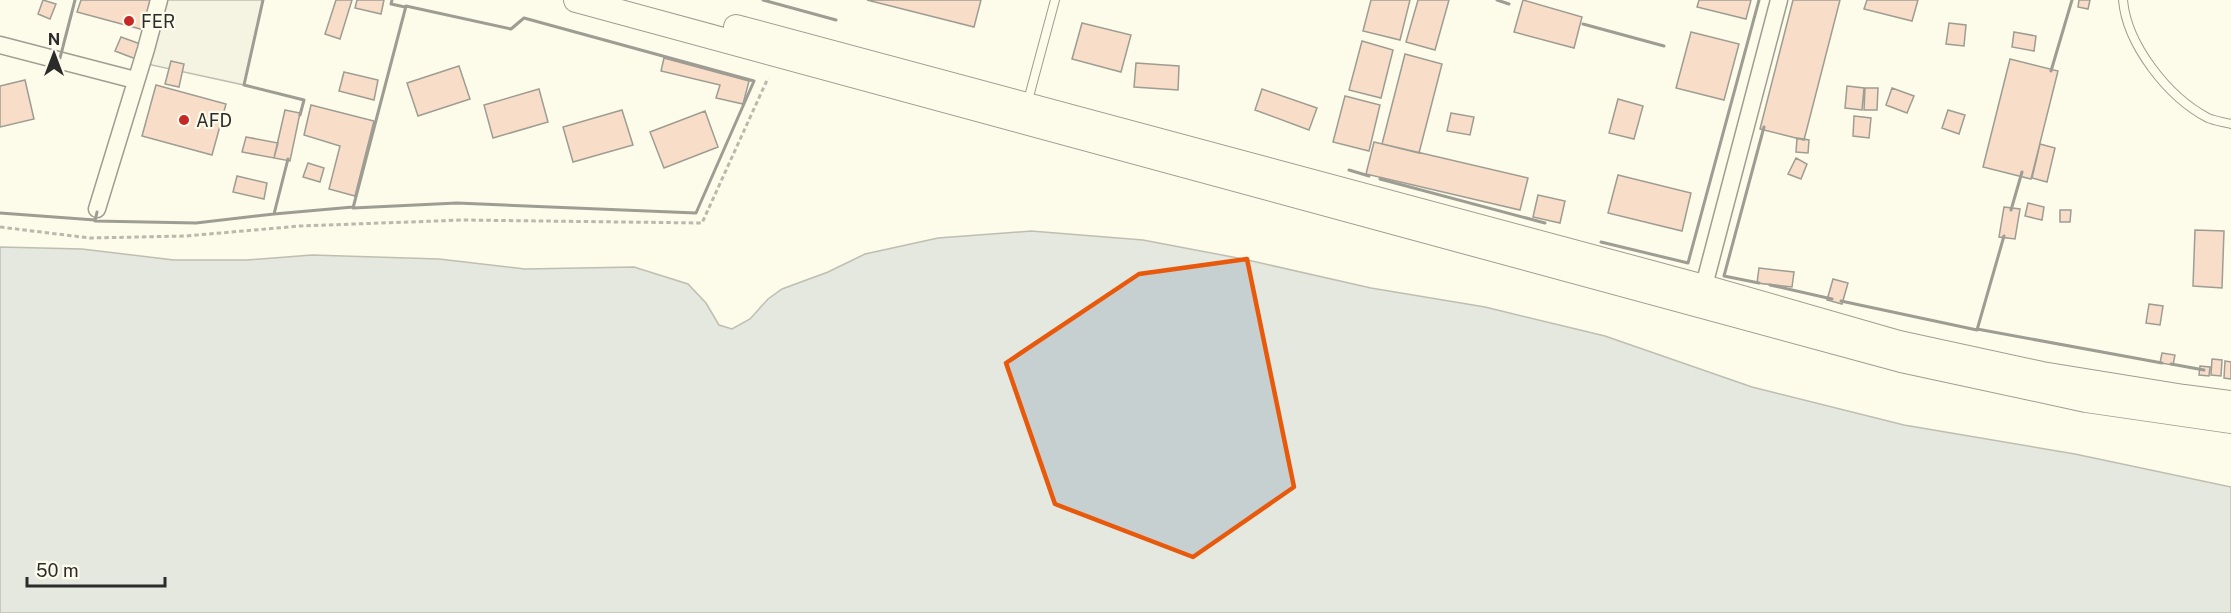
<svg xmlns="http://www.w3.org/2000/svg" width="2231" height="613" font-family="'Public Sans',sans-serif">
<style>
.parking{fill:#eceadb;stroke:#74746e;stroke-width:1.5}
.water{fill:#c7d0d0;stroke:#74746e;stroke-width:1.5}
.building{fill:#f2b8a0;stroke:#2b2b2b;stroke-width:1.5}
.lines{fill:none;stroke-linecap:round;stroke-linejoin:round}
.lane-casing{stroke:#2b2b2b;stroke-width:10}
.street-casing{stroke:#2b2b2b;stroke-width:19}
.secondary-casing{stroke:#2b2b2b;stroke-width:26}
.path{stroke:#6a6964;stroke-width:3;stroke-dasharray:4.5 3;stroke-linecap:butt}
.lane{stroke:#fdfbea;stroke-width:8}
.street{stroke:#fdfbea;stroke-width:16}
.secondary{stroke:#fdfbea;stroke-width:24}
.wall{stroke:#2b2b2b;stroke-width:3}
.marked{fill:none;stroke:#e8590c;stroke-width:4.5;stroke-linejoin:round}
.poi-dot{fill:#c62828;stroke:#fdfbea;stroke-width:2}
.labels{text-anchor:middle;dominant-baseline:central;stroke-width:4.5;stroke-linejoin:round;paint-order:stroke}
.poi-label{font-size:18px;fill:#2b2b2b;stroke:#fdfbea;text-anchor:start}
</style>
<rect width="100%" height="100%" fill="#fdfbea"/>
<path class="parking" d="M163,0h100l-19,85 -97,-21z"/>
<path class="water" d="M1031,231l112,9 100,19 128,29 114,19 120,29 147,51 152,38 171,29 156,33v126h-2231v-366l82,2 92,11h72l66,-5 127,4 86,10 109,-2 54,17 18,19 13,22 13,4 18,-10 18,-20 14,-10 46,-17 37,-18 73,-16z"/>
<path class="building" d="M43,0l13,4 -6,15 -12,-5z
M81,0h72l-9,30 -67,-18z
M336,0h16l-12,39 -15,-5z
M357,0h27l-3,14 -26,-6z
M867,0h114l-7,27z
M1371,0h39l-10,40 -37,-9z
M1418,0h31l-14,50 -29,-8z
M1523,0l59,17 -8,31 -60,-16z
M1699,0h52l-5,19 -49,-12z
M1793,0h47l-36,140 -44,-11z
M1867,0h51l-6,21 -48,-12z
M2079,0h11l-2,9 -10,-2z
M1082,23l49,12 -10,37 -49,-13z
M1949,23l17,2 -2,21 -18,-2z
M1691,32l48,12 -15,56 -48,-12z
M2014,32l22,4 -2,15 -22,-4z
M121,37l25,9 -5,15 -26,-10z
M1362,41l31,9 -12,48 -32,-8z
M1405,54l37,10 -23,89 -37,-9z
M664,58l85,23 -6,23 -27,-6 4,-13 -59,-14z
M2010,59l48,12 -27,108 -48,-12z
M171,61l13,3 -5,23 -14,-3z
M1136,63l43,3 -1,24 -44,-3z
M459,66l11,33 -52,17 -11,-33z
M344,72l34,8 -4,20 -35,-9z
M25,80l9,39 -34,8v-41z
M156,85l70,19 -14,51 -70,-19z
M1847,86l17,2 -2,22 -17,-2z
M1865,88h13l-1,22h-13z
M1892,88l22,8 -7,17 -21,-8z
M539,89l9,33 -55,16 -9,-33z
M1262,89l55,19 -8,22 -54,-20z
M1345,96l35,9 -11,46 -36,-9z
M1618,99l25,7 -9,33 -25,-6z
M311,105l63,16 -19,75 -26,-7 11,-43 -36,-11z
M285,110l15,3 -10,48 -16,-3z
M622,110l11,35 -60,17 -10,-35z
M1948,110l17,5 -6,19 -17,-6z
M705,111l13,36 -54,21 -14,-36z
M1451,113l23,4 -4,18 -23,-4z
M1854,116l17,2 -2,20 -16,-2z
M246,137l32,6 -4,15 -32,-6z
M1797,138l12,2 -1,13 -12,-1z
M1374,142l154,36 -8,32 -154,-36z
M2040,144l15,4 -8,34 -15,-4z
M1796,158l11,6 -6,15 -13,-5z
M308,163l16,5 -4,14 -17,-5z
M1618,175l73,18 -9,38 -74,-18z
M237,176l30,7 -3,16 -31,-7z
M1538,195l27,6 -5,22 -27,-6z
M2028,203l16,4 -2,13 -17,-4z
M2004,207l16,2 -5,30 -16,-2z
M2060,210h11l-1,12h-10z
M2195,230l29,1 -2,57 -29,-2z
M1759,268l35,4 -2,15 -35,-4z
M1833,279l15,4 -6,21 -15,-4z
M2149,304l14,2 -3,19 -14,-2z
M2162,353l13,2 -2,10 -13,-2z
M2212,359l10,1 -1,16 -10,-1z
M2225,361l6,1v17l-7,-1z
M2200,366l10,1 -1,9 -10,-1z"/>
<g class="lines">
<g class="lane-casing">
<path id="lane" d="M2123,0c4,45 45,97 85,118 7,3 16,4 23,6
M1027,104l28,-104"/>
</g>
<g class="street-casing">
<path id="street" d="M0,45l135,35
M97,209l49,-160 13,-49
M1701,297l78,-297"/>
</g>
<g class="secondary-casing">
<path id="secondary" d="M576,0l1325,360 185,40 145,21
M736,27l968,260 195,56 143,31 142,23 47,6"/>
</g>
<path class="path" d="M0,227l90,11 96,-2 114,-10 163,-6 239,3 66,-145"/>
<use href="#lane" class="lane"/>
<use href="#street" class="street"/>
<use href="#secondary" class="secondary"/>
<path class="wall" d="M263,0l-19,85 60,15 -4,15
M392,0l-1,4 14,3
M763,0l73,20
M1497,0l12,4
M406,6l105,23 13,-11 230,63 -58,132 -239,-10 -104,5z
M1583,24l81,22
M60,58l15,-58
M2051,71l21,-71
M1349,170l20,6
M1380,179l165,44
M2011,210l11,-38
M97,212l-2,9 101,2 78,-9 14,-55
M0,213l95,7
M274,214l79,-7
M1601,242l87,21 71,-263
M1759,283l-35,-7 40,-149
M1770,285l62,14
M1841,301l136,29 27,-94
M1977,329l185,34
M2171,364l33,6"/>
</g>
<path d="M0 0H2231V613H0ZM1247,259l47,228 -101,70 -138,-53 -49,-141 133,-89z" fill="#fdfbea" fill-opacity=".55" fill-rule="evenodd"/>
<path class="marked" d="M1247,259l47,228 -101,70 -138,-53 -49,-141 133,-89z"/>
<g class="poi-dot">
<circle cx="129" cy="21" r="6"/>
<circle cx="184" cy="120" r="6"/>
</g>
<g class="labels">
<g class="poi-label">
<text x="141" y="21">FER</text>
<text x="196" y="120">AFD</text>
</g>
</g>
<g transform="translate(54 54)" stroke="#fdfbea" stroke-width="4.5" paint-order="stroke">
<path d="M0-4.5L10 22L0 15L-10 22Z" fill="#2b2b2b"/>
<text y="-9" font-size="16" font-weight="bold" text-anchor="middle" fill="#2b2b2b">N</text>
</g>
<path d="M27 577v9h138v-9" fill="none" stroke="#2b2b2b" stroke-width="3"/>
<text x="36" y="577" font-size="18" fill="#2b2b2b" stroke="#fdfbea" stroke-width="4.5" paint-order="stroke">50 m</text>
</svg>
